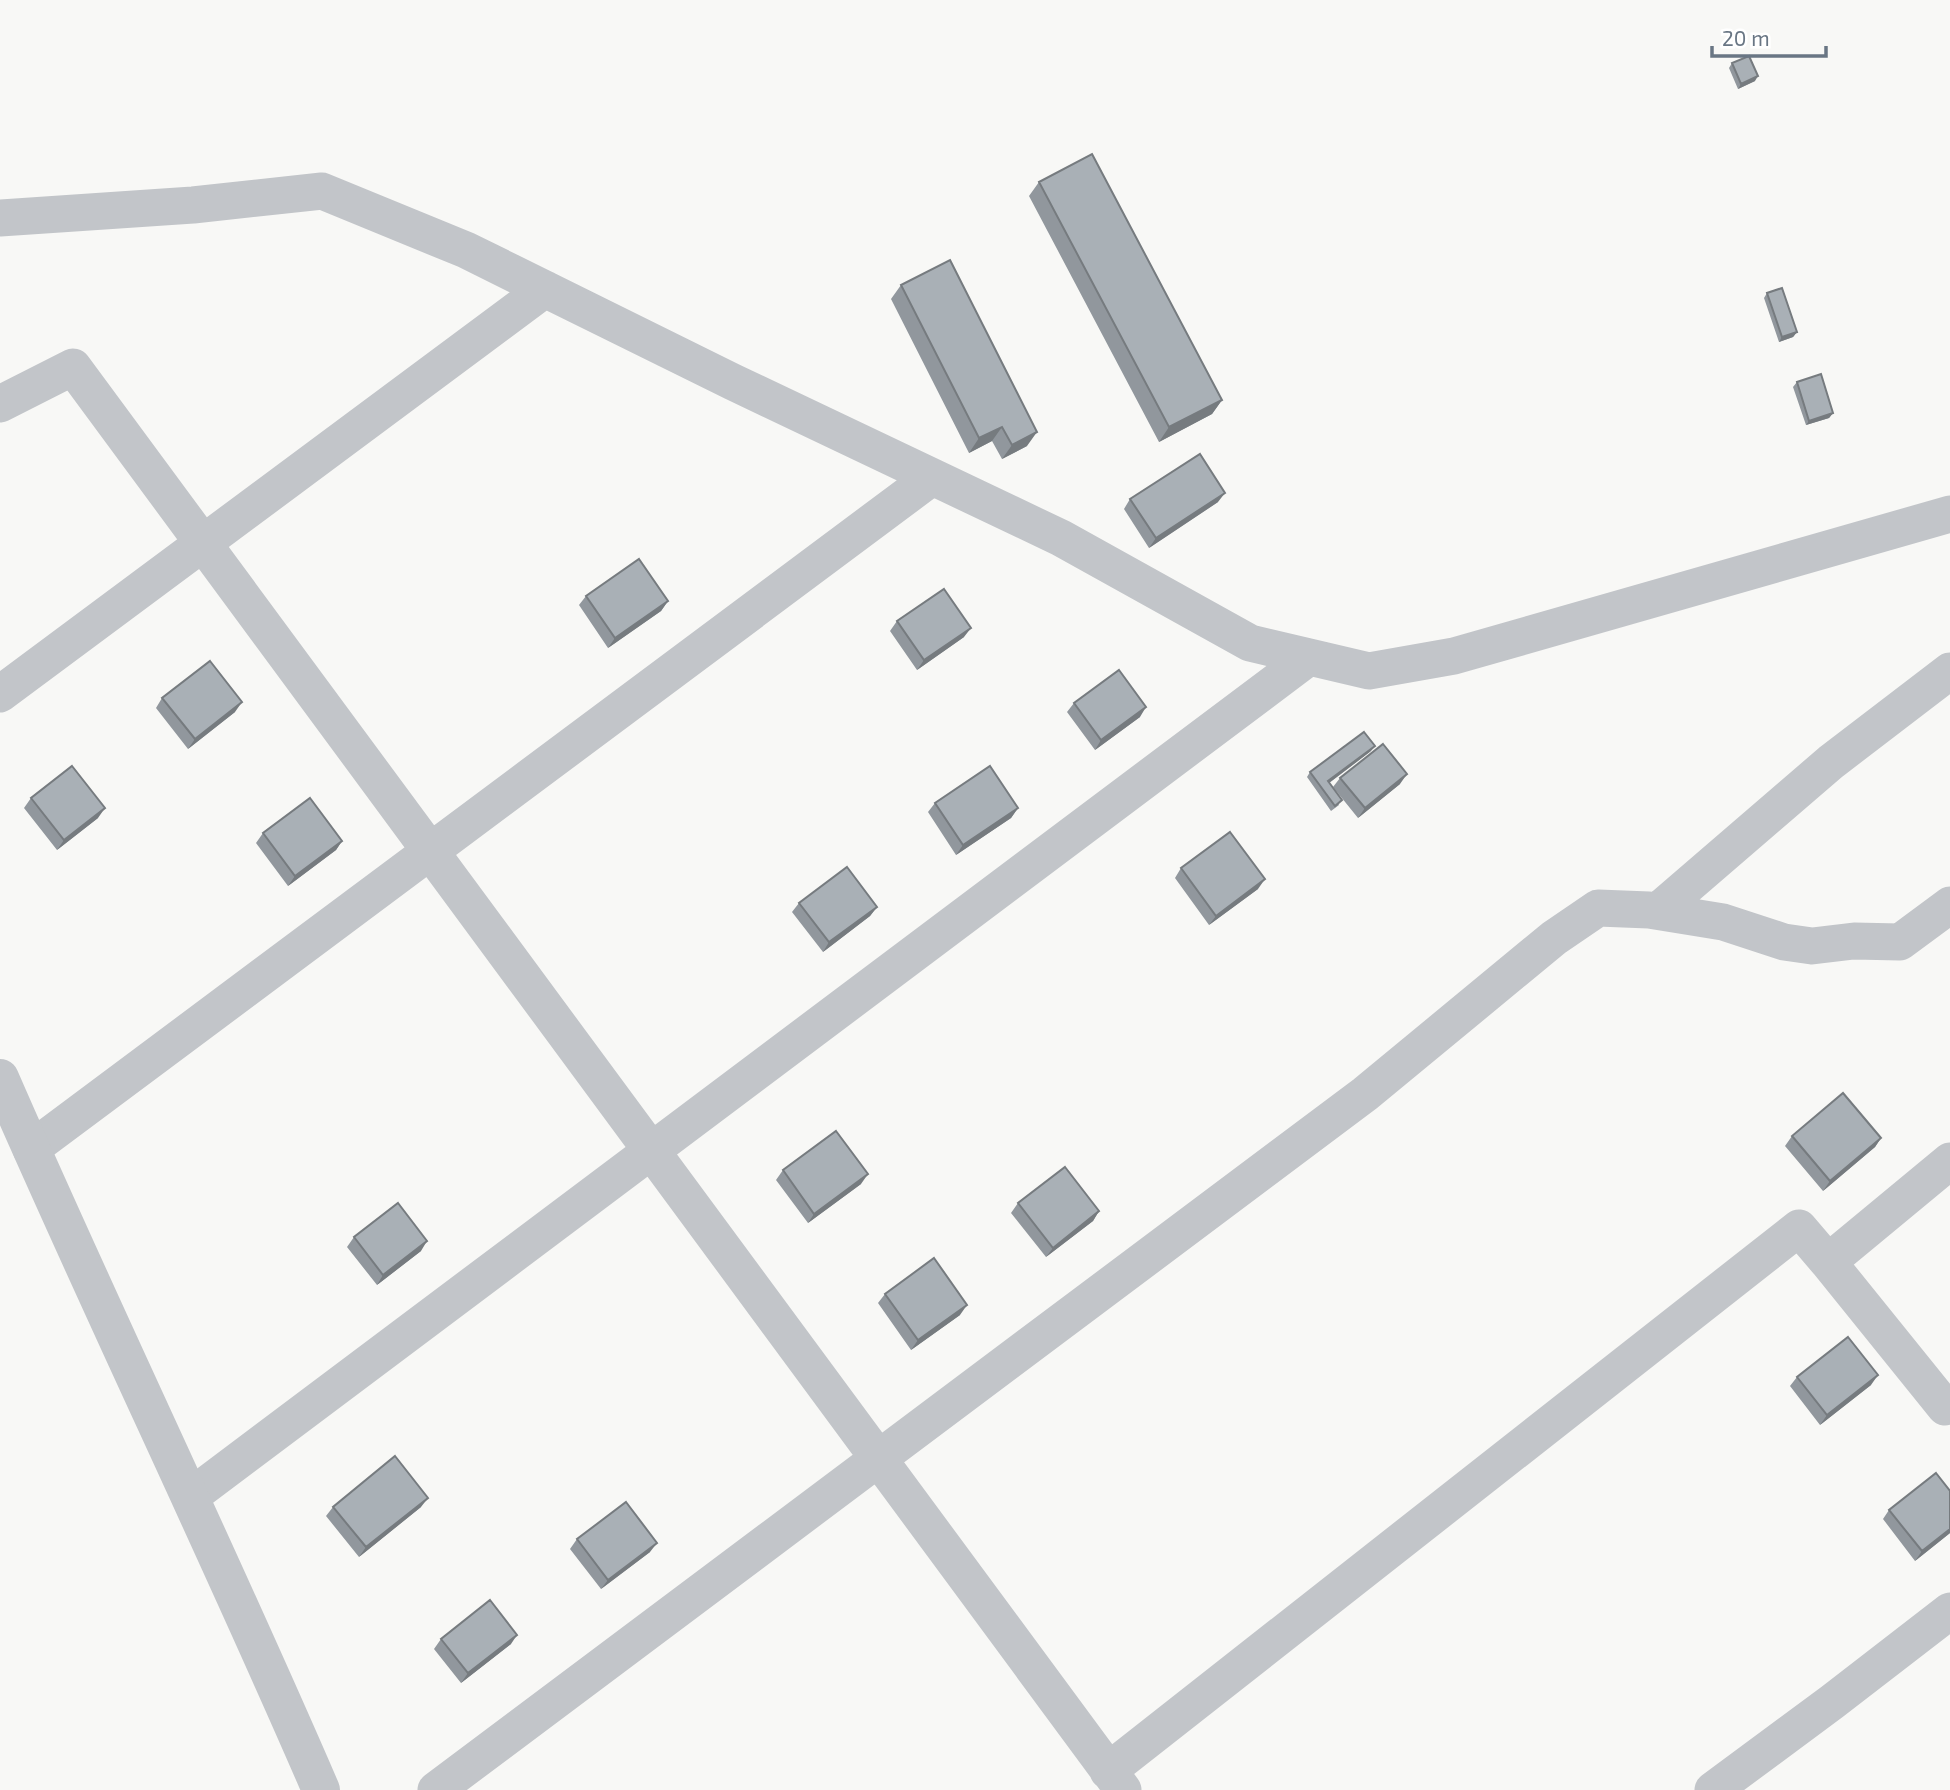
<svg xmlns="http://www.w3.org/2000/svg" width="1950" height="1790" font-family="'Exo 2',sans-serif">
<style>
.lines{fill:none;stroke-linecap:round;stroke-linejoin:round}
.minor{stroke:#c2c5c9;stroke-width:37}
.tertiary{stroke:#c2c5c9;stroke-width:38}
.wall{fill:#91979d}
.shaded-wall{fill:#767b7f}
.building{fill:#a9b0b6;stroke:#767b7f;stroke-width:2}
</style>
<rect width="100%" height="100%" fill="#f8f8f6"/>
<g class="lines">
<path class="minor" d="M0,218l193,-13 129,-14 144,59 267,132 328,156 189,105 119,28 85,-15 496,-142
M0,404l73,-37 1050,1423
M0,694l545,-405
M1658,911l173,-149 119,-91
M31,1149l901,-672
M1828,1262l117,145 5,-4
M190,1497l1119,-840
M1108,1771l691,-543 29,34 122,-101
M436,1790l929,-696 189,-156 44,-30 51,2 74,12 61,20 28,4 42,-5 46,1 50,-37
M1713,1790l119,-88 118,-91"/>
<path class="tertiary" d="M0,1078c104,239 218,473 321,712"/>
</g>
<path class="wall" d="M1732,63l23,18 -17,8 -9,-21z
M1039,182l183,218 -10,14 -53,28 -130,-246z
M901,285l126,161 -25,13 -10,-18 -23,12 -78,-154z
M1767,293l30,39 -4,5 -14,5 -15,-44z
M1797,382l36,31 -4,5 -23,7 -13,-38z
M1130,499l88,3 -69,46 -25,-39z
M586,596l82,5 -7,10 -53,37 -29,-43z
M897,621l67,16 -47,33 -27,-39z
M162,698l73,14 -47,37 -32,-41z
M1074,703l66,14 -45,33 -28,-38z
M1371,751l-42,32 10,22 -8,6 -24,-34 3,-5z
M1340,778l60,6 -42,34 -25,-31z
M31,798l67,20 -41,32 -33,-42z
M935,803l83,5 -7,10 -55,37 -28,-43z
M263,833l79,8 -6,9 -48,36 -32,-43z
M1181,868l77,21 -49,36 -34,-47z
M799,903l78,4 -7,9 -47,36 -31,-40z
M1792,1136l89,2 -6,9 -52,44 -38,-45z
M783,1170l78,14 -53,39 -32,-43z
M1018,1203l81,8 -6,10 -47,36 -35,-44z
M354,1237l67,14 -44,34 -30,-38z
M885,1294l75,21 -49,35 -33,-47z
M1797,1377l74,8 -51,40 -30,-39z
M1950,1491v42l-35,28 -32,-42 6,-9z
M333,1507h88l-62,50 -33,-41z
M577,1539l73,13 -49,37 -31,-40z
M441,1639l70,5 -50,39 -27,-34z"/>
<path class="shaded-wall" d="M1758,76l-3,5 -17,8 3,-5z
M1797,332l-4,5 -14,5 3,-5z
M1222,400l-10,14 -53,28 10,-15z
M1833,413l-4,5 -23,7 3,-4z
M1002,427l-10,14 -23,12 10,-15z
M1037,432l-10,14 -25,13 10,-14z
M1225,493l-7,9 -69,46 7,-10z
M668,601l-7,10 -53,37 7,-10z
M971,628l-7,9 -47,33 7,-10z
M242,702l-7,10 -47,37 7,-10z
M1146,707l-6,10 -45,33 6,-10z
M1375,746l-4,5 -46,35 3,-5z
M1407,774l-7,10 -42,34 7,-10z
M105,808l-7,10 -41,32 7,-10z
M1018,808l-7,10 -55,37 7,-10z
M342,841l-6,9 -48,36 7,-10z
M1265,879l-7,10 -49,36 7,-9z
M877,907l-7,9 -47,36 6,-10z
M1881,1138l-6,9 -52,44 7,-10z
M868,1174l-7,10 -53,39 6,-9z
M1099,1211l-6,10 -47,36 7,-9z
M427,1241l-6,10 -44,34 6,-10z
M967,1305l-7,10 -49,35 7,-10z
M1878,1375l-7,10 -51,40 7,-10z
M428,1498l-7,9 -62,50 7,-10z
M1950,1529v4l-35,28 7,-10z
M657,1543l-7,9 -49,37 7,-9z
M517,1635l-6,9 -50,39 7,-10z"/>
<path class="building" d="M1749,56l9,20 -17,8 -9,-21z
M1092,154l130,246 -53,27 -130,-245z
M950,260l87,172 -25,13 -10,-18 -23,11 -78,-153z
M1782,288l15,44 -15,5 -15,-44z
M1821,374l12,39 -24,8 -12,-39z
M1200,454l25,39 -69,45 -26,-39z
M639,559l29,42 -53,37 -29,-42z
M944,589l27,39 -47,32 -27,-39z
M210,661l32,41 -47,37 -33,-41z
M1119,670l27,37 -45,33 -27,-37z
M1364,732l11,14 -47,35 14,19 -7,6 -25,-34z
M1383,744l24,30 -42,34 -25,-30z
M72,766l33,42 -41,32 -33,-42z
M990,766l28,42 -55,37 -28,-42z
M310,798l32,43 -47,35 -32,-43z
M1230,832l35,47 -49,37 -35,-48z
M847,867l30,40 -48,35 -30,-39z
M1843,1093l38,45 -51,43 -38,-45z
M836,1131l32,43 -54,40 -31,-44z
M1065,1167l34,44 -46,37 -35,-45z
M398,1203l29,38 -44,34 -29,-38z
M934,1258l33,47 -49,35 -33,-46z
M1848,1337l30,38 -51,40 -30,-38z
M395,1456l33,42 -62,49 -33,-40z
M1936,1473l14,18v38l-28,22 -33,-41z
M626,1502l31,41 -49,37 -31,-41z
M490,1600l27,35 -49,38 -27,-34z"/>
<path d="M1712 46v10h114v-10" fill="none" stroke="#697684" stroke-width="3.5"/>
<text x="1722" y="46" font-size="21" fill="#697684" stroke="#ffffff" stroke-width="5" paint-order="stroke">20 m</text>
</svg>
